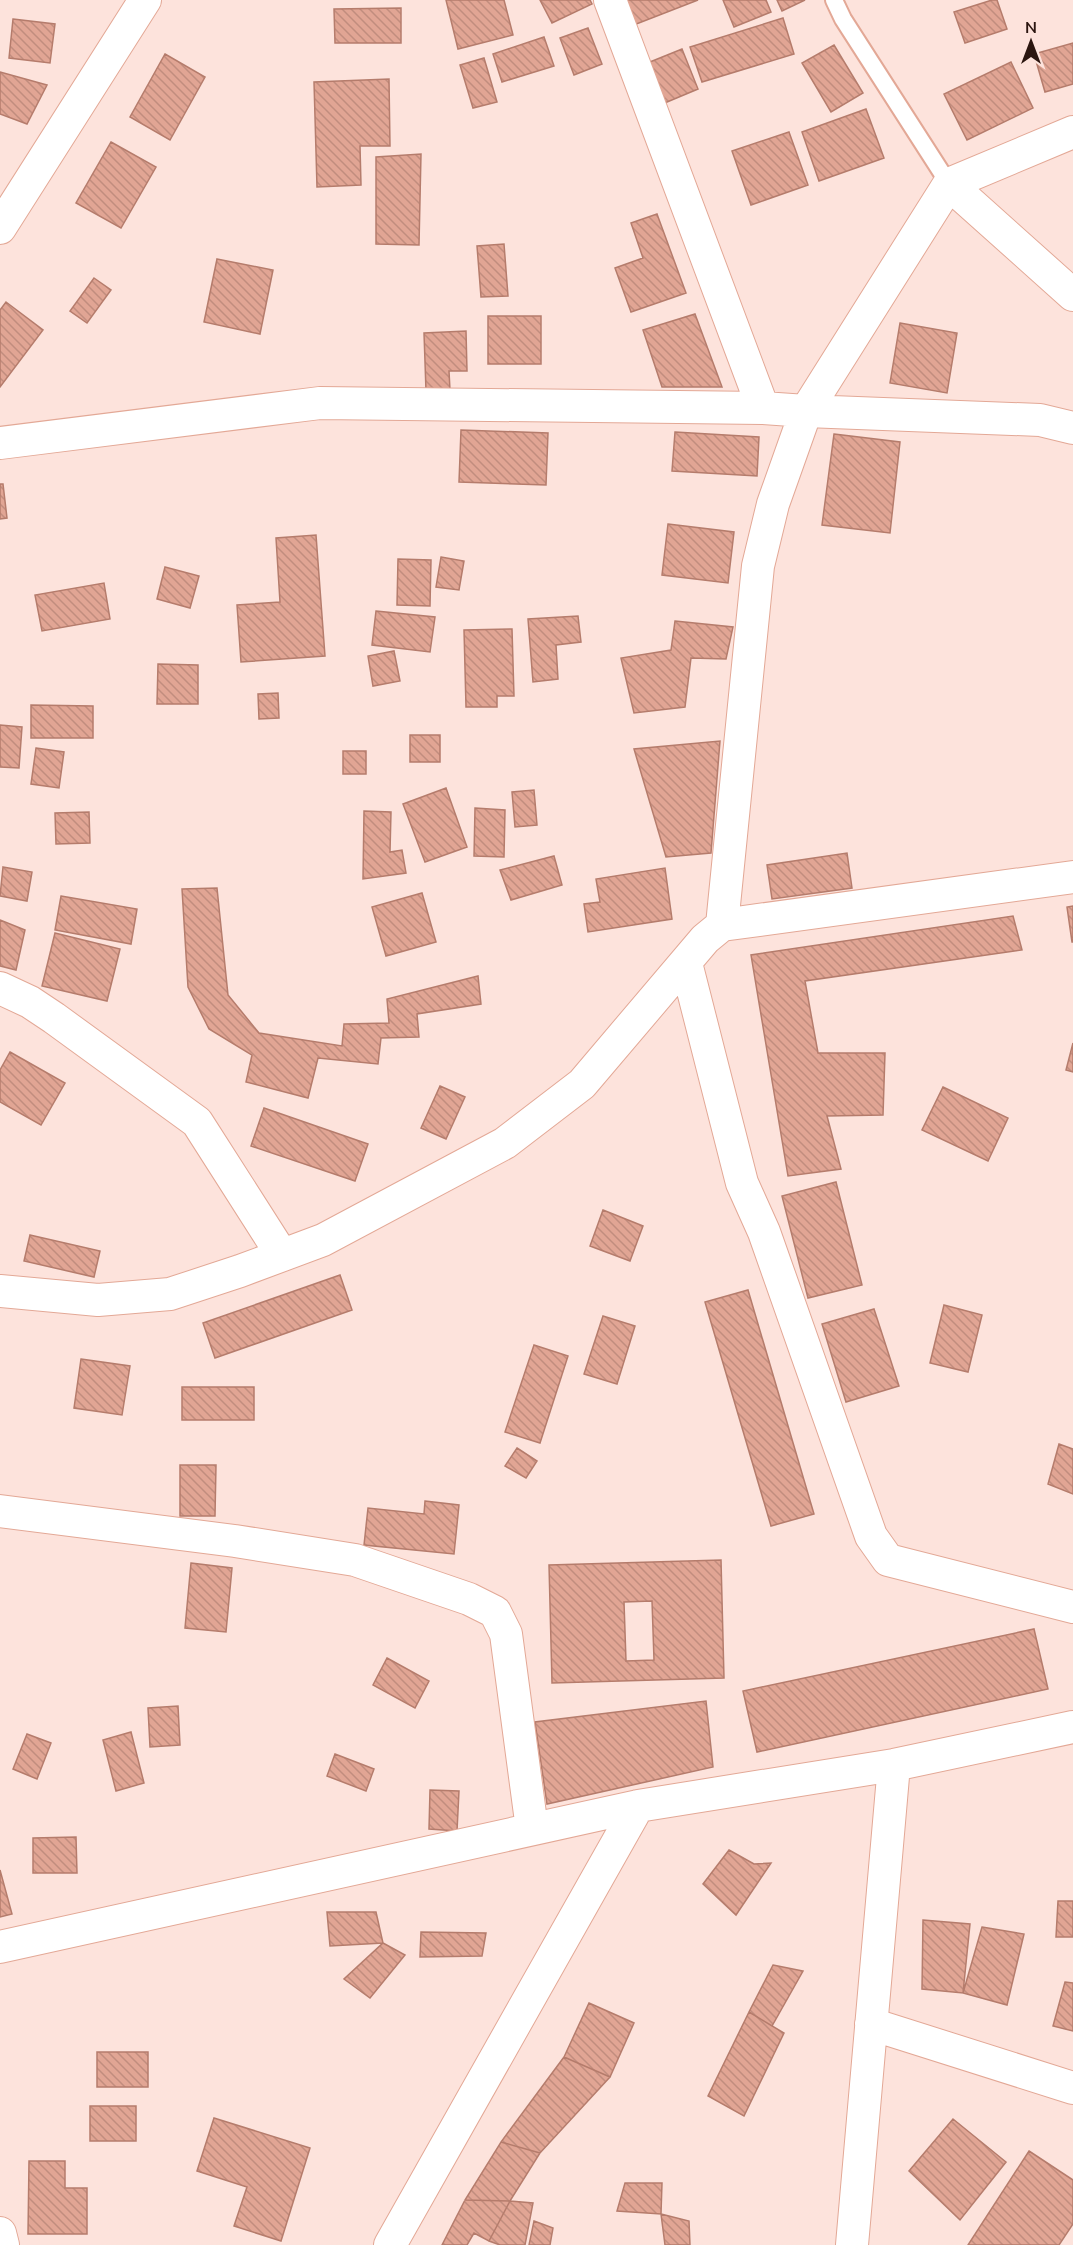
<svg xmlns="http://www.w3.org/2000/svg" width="1073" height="2245" font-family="'Nunito Sans',sans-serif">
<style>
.building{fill:url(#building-back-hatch);stroke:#b57c6c;stroke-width:1.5;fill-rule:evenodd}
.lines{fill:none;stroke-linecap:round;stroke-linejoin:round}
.service-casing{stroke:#e3a896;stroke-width:20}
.minor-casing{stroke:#e3a896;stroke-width:34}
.service{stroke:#fff;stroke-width:16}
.minor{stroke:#fff;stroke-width:32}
</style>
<defs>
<pattern id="building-back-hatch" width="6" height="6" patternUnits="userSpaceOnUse" patternTransform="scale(1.5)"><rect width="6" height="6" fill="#e1a594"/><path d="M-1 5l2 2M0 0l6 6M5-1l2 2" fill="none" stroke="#c18d7e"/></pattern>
</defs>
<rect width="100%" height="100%" fill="#fde3dc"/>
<path class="building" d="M446,0h58l9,35 -55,14z
M540,0h50l2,4 -40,19z
M616,0h82l-72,28z
M723,0h43l5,12 -37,15z
M777,0h28l-23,11z
M992,0h5l10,29 -42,14 -11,-31z
M401,8v35h-66l-1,-34z
M783,18l11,36 -92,28 -12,-35z
M13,19l42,5 -5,39 -41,-5z
M588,28l14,36 -28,11 -14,-37z
M544,37l10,29 -52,16 -9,-28z
M1073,43v41l-28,8 -11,-38z
M834,45l29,48 -32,19 -29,-49z
M682,49l16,40 -38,16 -15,-41z
M165,54l40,23 -35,63 -40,-23z
M484,58l13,44 -24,6 -13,-43z
M1011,62l22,46 -66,32 -23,-46z
M0,72l47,13 -20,39 -27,-10z
M389,79l1,67h-30l1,39 -44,2 -3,-105z
M866,109l18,49 -65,23 -17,-49z
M789,132l19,53 -57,20 -19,-54z
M111,142l45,25 -35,61 -45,-25z
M421,154l-2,91 -43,-1v-87z
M657,214l29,79 -55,19 -16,-44 28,-10 -12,-35z
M504,244l4,52 -27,1 -4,-51z
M217,259l56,11 -13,64 -56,-12z
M94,278l17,12 -24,33 -17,-12z
M6,302l37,28 -43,57v-77z
M695,314l27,73h-60l-19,-57z
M488,316h53v48h-53z
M900,323l57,10 -10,60 -57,-10z
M466,331l1,40h-18l1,19 -24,1 -2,-58z
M461,430l87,3 -2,52 -87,-3z
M675,432l84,5 -2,39 -85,-5z
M834,434l66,8 -10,91 -68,-8z
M0,484h3l4,34 -7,1z
M668,524l66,8 -6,51 -66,-8z
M316,535l9,121 -84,6 -4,-57 43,-3 -4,-64z
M441,557l23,4 -5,29 -23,-3z
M398,559l33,1 -1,46 -33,-1z
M165,567l34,9 -9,32 -33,-9z
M104,583l6,36 -68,12 -7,-36z
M376,611l59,6 -5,35 -58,-7z
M578,616l3,26 -25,3 2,34 -25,3 -5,-63z
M675,621l58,6 -7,32 -35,-1 -6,49 -51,6 -13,-55 50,-8z
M512,629l2,67h-17v11h-31l-2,-77z
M394,651l6,30 -27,5 -5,-30z
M158,664l40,1v39h-41z
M278,693l1,25 -20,1 -1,-25z
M31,705l62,1v32h-62z
M0,725l22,2 -3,41 -19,-1z
M410,735h30v27h-30z
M720,741l-9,112 -45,4 -32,-108z
M36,748l28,4 -5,36 -28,-4z
M343,751h23v23h-23z
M446,788l21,59 -42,15 -22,-58z
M534,790l3,35 -22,2 -3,-35z
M475,808l30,2 -1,47 -30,-1z
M364,811l27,1 -1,40 12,-2 4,23 -43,6z
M89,812l1,31 -34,1 -1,-31z
M847,853l5,35 -80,11 -5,-34z
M554,856l8,29 -51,15 -11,-30z
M3,867l29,5 -5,29 -27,-5z
M665,868l7,51 -84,13 -4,-28 16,-2 -4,-23z
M217,888l11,107 31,38 83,13 2,-22 45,-1 -2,-24 91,-23 3,28 -64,10 2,23 -38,1 -3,26 -60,-6 -10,40 -62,-16 6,-27 -43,-26 -21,-42 -6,-98z
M422,893l14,49 -50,14 -14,-49z
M61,896l76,13 -6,35 -76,-14z
M1073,906v36h-1l-5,-35z
M1013,916l9,34 -217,31 13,72h67l-2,62 -56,1 14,53 -53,7 -37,-221z
M0,920l25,10 -9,40 -16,-4z
M55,933l65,16 -13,52 -65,-15z
M1073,1043v29l-7,-2z
M10,1052l55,31 -24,42 -41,-23v-32z
M440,1086l25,11 -19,42 -25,-11z
M943,1087l65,31 -20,43 -66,-31z
M264,1108l104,36 -13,37 -104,-35z
M836,1182l26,103 -54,13 -26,-102z
M603,1210l40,16 -13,35 -40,-15z
M30,1235l70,16 -6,26 -70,-16z
M340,1275l12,35 -137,48 -12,-35z
M748,1290l66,224 -43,12 -66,-224z
M944,1305l38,10 -14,57 -38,-9z
M874,1309l25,77 -53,16 -24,-78z
M603,1316l32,10 -18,58 -33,-10z
M534,1345l34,11 -28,87 -35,-11z
M81,1359l49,7 -8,49 -48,-7z
M182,1387h72v33h-72z
M1059,1444l14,5v45l-25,-10z
M517,1448l20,13 -11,17 -21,-12z
M180,1465h36l-1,51h-35z
M425,1501l34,4 -5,49 -90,-9 4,-37 56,6z
M721,1560l3,118 -172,5 -3,-118zM652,1601l2,59 -28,1 -2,-59z
M191,1563l41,5 -6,64 -41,-4z
M1034,1629l14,60 -291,63 -14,-61z
M387,1658l42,23 -14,27 -42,-23z
M706,1701l7,66 -166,37 -12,-82z
M178,1706l2,39 -30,2 -2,-39z
M131,1732l13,51 -28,8 -13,-51z
M27,1734l24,9 -14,36 -24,-10z
M335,1754l39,15 -8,22 -39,-15z
M430,1790l29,1 -2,40 -28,-2z
M76,1837l1,36h-44v-35z
M729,1850l25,14 17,-1 -35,52 -33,-31z
M0,1870l12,44 -12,3z
M1058,1901h15v36h-17z
M327,1912h49l7,31 -53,3z
M923,1920l47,4 -7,69 -41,-4z
M982,1927l42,7 -17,71 -44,-12z
M421,1932l65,1 -4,23 -62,1z
M383,1943l22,12 -35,43 -26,-19z
M773,1965l30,6 -31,55 -23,-14z
M1065,1982l8,1v48l-20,-5z
M589,2003l45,20 -24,54 -46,-20z
M749,2012l35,21 -40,83 -36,-20z
M97,2052h51v35h-51z
M564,2057l46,20 -70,76 -39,-11z
M90,2106h46v35h-46z
M214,2118l96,30 -29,93 -47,-15 13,-39 -50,-16z
M953,2119l53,43 -46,58 -51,-49z
M501,2142l39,11 -30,48 -45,-1z
M1029,2151l44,29v44l-14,21h-91z
M29,2161h36v27h22v46h-59z
M625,2183h37l-1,31 -44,-3z
M465,2200l45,1 -21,40 -15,-8 -7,12h-25z
M510,2201l23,2 -8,42h-25l-11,-4z
M661,2214l28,7 1,24h-25z
M534,2221l19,7 -3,17h-21z"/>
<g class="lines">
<g class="service-casing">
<path id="service" d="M834,0l9,19 106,165"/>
</g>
<g class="minor-casing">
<path id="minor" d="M610,0l153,408
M949,184l124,111
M0,228l145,-228
M0,443l320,-40 443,5 43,3 234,9 33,8
M722,925l36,-359 15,-62 33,-93 143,-227 124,-52
M686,963l56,220 22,49 107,304 17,24 185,47
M0,988l30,14 24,16 143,104 85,133
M0,1291l98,9 72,-6 70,-23 83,-31 182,-97 77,-59 123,-145 17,-14 351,-48
M0,1511l235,30 120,19 114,39 26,13 11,22 26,195
M0,1947l638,-141 256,-41 179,-38
M871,2024l202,64
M0,2233l3,12
M390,2245l248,-439
M852,2245l42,-480"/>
</g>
<use href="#service" class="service"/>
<use href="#minor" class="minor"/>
</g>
<g transform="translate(1031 42)" stroke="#fde3dc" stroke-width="4.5" paint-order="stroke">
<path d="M0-4.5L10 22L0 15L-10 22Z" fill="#2b150f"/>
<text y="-9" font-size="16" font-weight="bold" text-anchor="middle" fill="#2b150f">N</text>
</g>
</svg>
